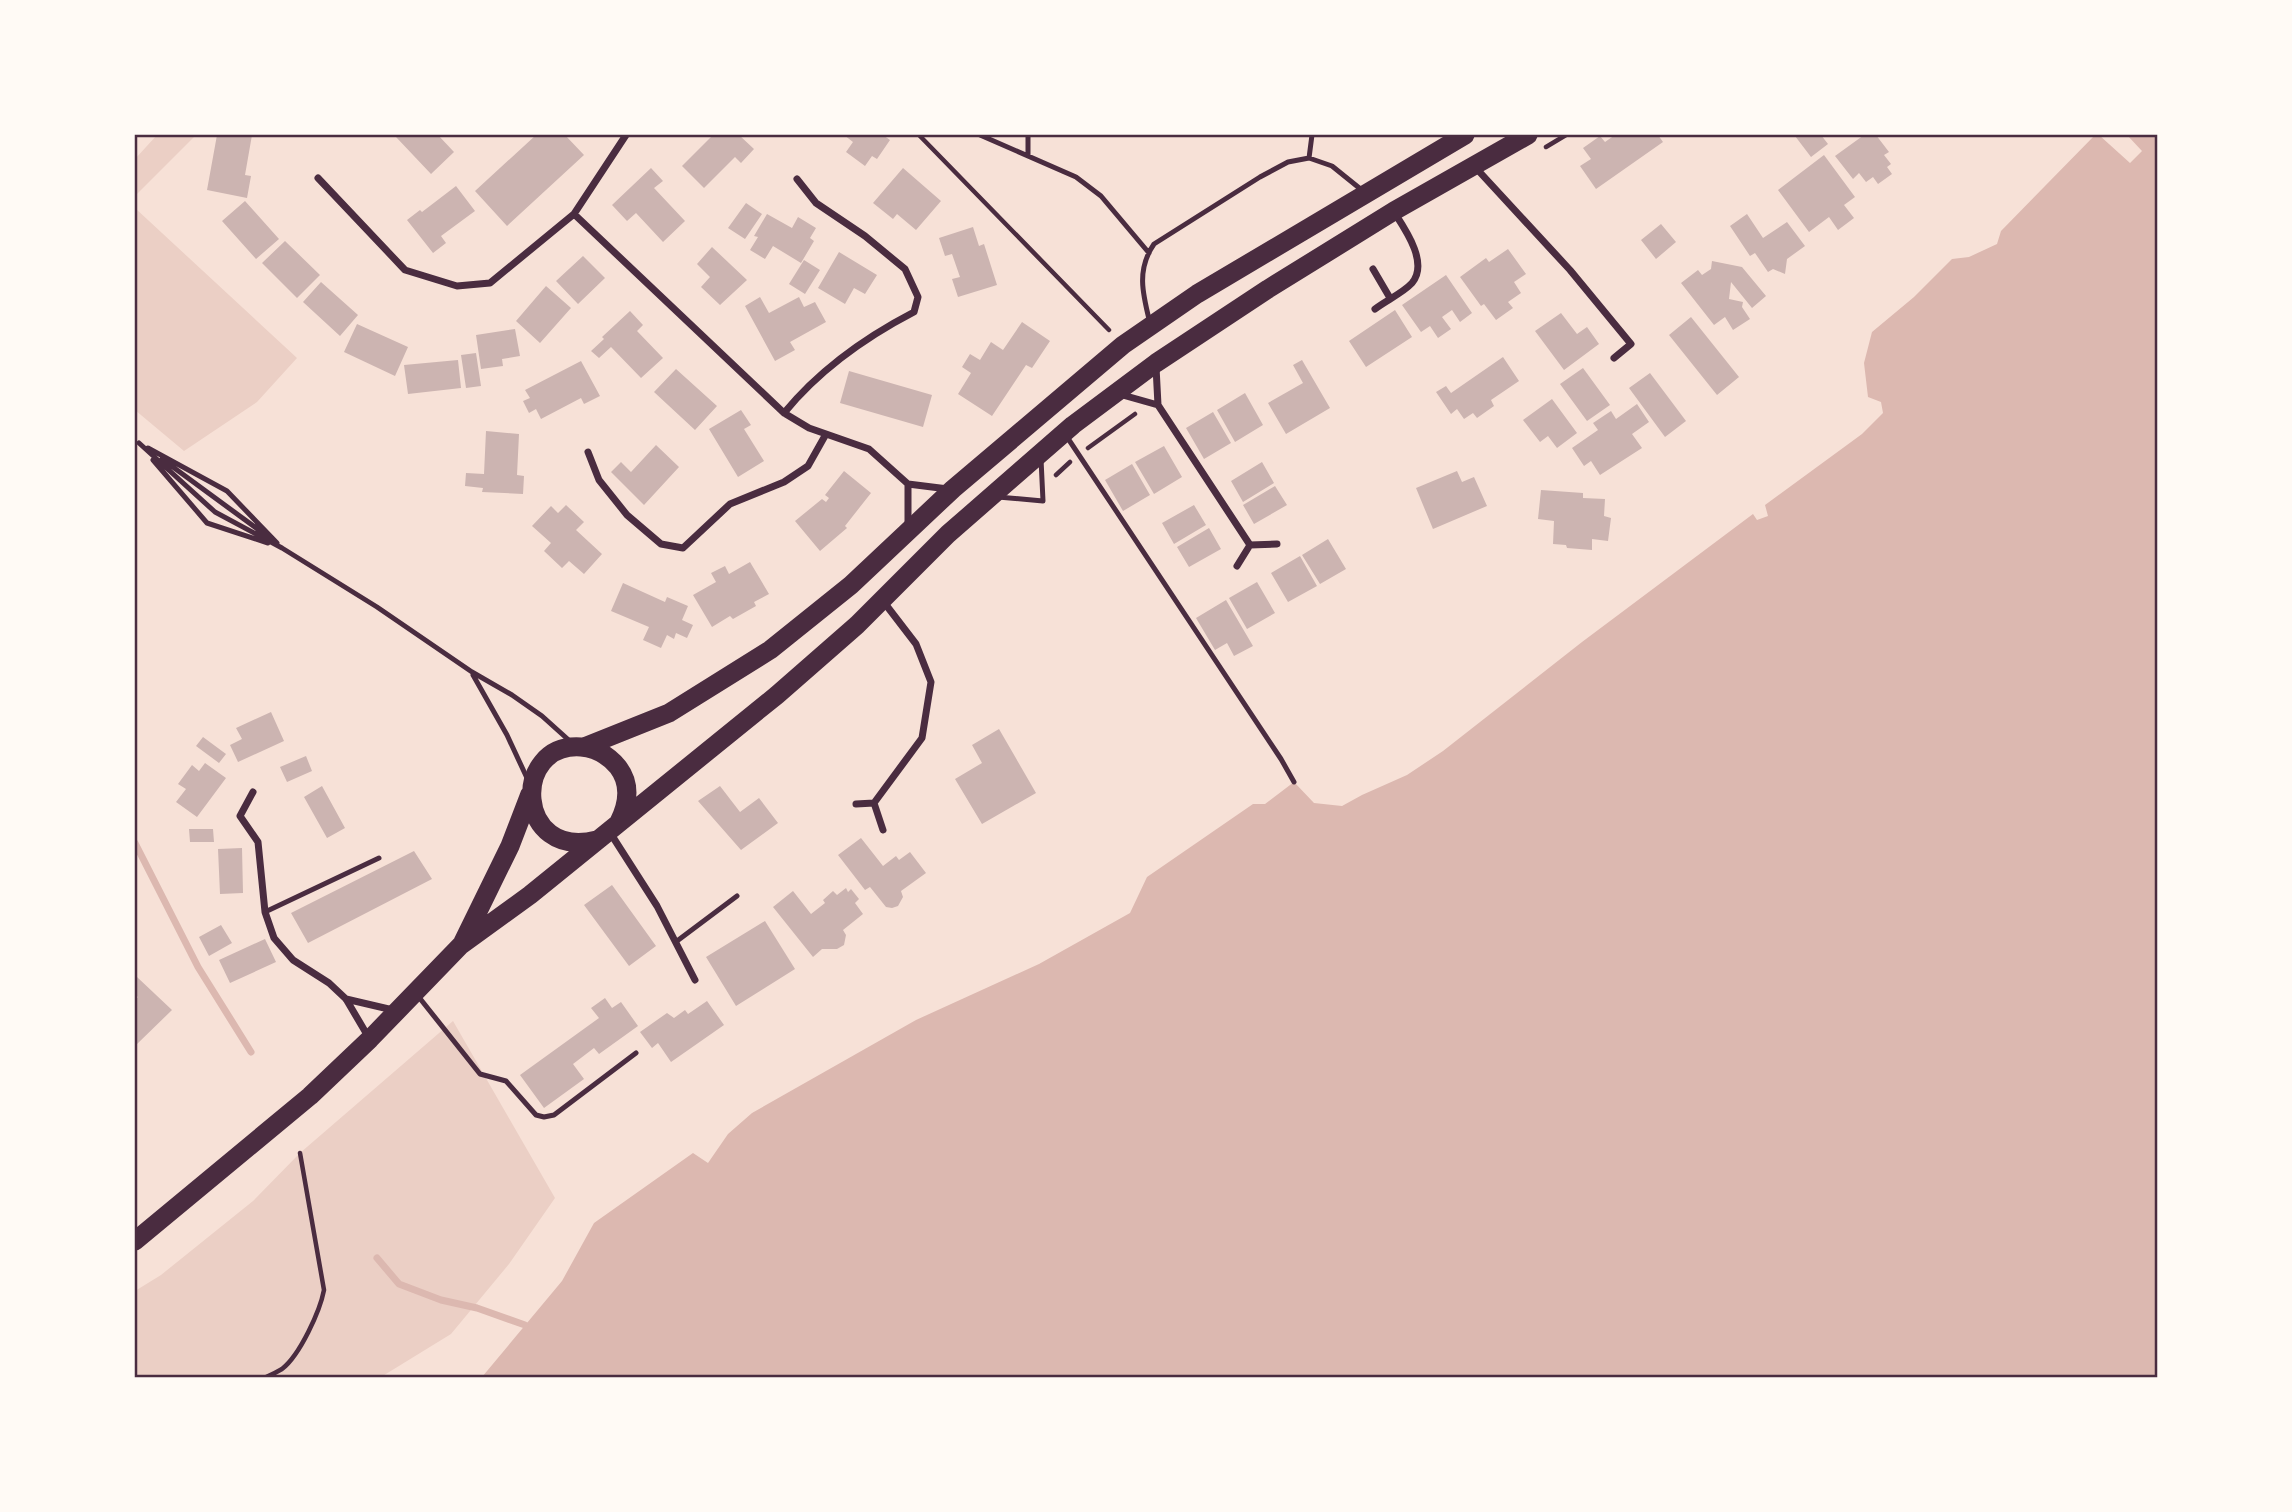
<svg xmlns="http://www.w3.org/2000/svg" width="2292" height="1512" font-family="'PT Serif',serif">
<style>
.green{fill:#ebcfc5}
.water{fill:#dcb8b0}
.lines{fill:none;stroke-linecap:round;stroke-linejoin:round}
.stream{stroke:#dcb8b0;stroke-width:7}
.building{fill:#ccb4b1}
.path{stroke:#4a2c40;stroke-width:4.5}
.service{stroke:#4a2c40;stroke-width:5}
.minor{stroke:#4a2c40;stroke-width:7}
.trunk{stroke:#4a2c40;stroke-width:19}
.neatline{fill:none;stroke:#4a2c40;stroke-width:2.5}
</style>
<rect width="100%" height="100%" fill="#f7e1d7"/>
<path class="green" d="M157,135h39l-61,61v-37z
M135,208l162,150 -40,44 -73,49 -49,-41z
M453,1021l102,177 -46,66 -58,70 -70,43h-246v-86l26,-16 92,-74 47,-48z"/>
<path class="water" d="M2095,135h4l31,28 12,-12 -15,-16h30v1242h-1675l80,-96 32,-58 99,-70 15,10 20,-29 24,-21 164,-93 123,-56 91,-51 17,-36 106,-73h12l29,-22 20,21 28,3 20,-11 45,-20 36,-24 139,-109 171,-128 4,6 11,-4 -3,-11 97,-71 21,-21 -2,-11 -13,-5 -4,-34 8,-31 42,-35 38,-38 17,-2 28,-13 4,-13z"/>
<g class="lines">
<path class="stream" d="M135,843l63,124 53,85
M377,1258l22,26 42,16 36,8 48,17"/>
</g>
<path class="building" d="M217,135h35l-7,40 6,1 -4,22 -40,-8z
M399,135h39l16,17 -23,22 -35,-37z
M536,135h29l19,20 -77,71 -32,-35z
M713,135h26l15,14 -13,14 -6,-6 -31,31 -22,-22z
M844,135h39l7,5 -13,19 -5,-3 -7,10 -19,-14 7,-10z
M1615,135h43l5,7 -67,47 -16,-23 11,-7 -8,-11 17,-12 5,6z
M1797,135h24l7,9 -17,13 -16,-21z
M1864,135h12l13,17 -5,3 7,9 -4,3 5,7 -14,10 -5,-7 -7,5 -7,-9 -6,6 -18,-23z
M1824,155l31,42 -11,8 10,13 -16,12 -9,-13 -20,15 -31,-42z
M651,168l12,13 -9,7 31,33 -22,21 -27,-29 -9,8 -15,-16z
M903,168l38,33 -25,29 -19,-16 -4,5 -20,-16z
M456,186l19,25 -34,25 5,7 -13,10 -26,-33 13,-10 2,2z
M245,201l34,38 -23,20 -34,-38z
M746,203l16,11 -17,25 -17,-11z
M767,214l25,14 6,-11 18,11 -6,10 4,3 -13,22 -28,-17 -8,13 -15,-9 8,-13 -4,-1z
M1747,214l16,24 24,-16 18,24 -18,13 -2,15 -12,-5 -5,3 -13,-19 -5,3 -20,-30z
M1661,224l15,18 -20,17 -15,-19z
M973,227l6,19 5,-2 13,41 -39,12 -6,-18 8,-2 -8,-23 -7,2 -6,-18z
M285,241l35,34 -23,23 -35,-35z
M712,247l35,33 -27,25 -19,-18 9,-10 -13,-13z
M1508,249l18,25 -12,8 7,11 -13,9 5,6 -17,12 -12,-16 -3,2 -21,-29 26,-19 3,4z
M839,252l38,23 -12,19 -11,-6 -9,16 -27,-16z
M583,256l22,22 -27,26 -22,-23z
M804,260l16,10 -15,24 -16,-10z
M1712,261l30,6 24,29 -14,12 -21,-26 -2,17 14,3 -1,5 8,12 -17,11 -8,-13 -11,8 -33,-42 17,-13 4,5 9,-6z
M1446,275l26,38 -12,9 -8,-12 -10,7 9,12 -13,9 -8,-12 -9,6 -19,-27z
M321,282l37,33 -18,21 -37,-34z
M546,286l25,22 -31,35 -24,-22z
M760,297l9,16 30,-16 5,10 11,-5 11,20 -36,20 5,8 -20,11 -30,-55z
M1395,310l17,27 -46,30 -17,-26z
M630,311l13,14 -6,6 26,27 -22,20 -30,-31 -12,11 -8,-7 13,-12 -2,-2z
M1561,313l16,21 10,-7 12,17 -35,26 -29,-39z
M1691,317l48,60 -22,18 -48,-60z
M1022,322l28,19 -18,27 -6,-3 -34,51 -34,-22 13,-21 -9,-6 8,-13 10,6 11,-18 12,8z
M357,324l51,23 -13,29 -51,-24z
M515,329l5,27 -18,3 1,7 -22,3 -5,-34z
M476,353l5,33 -15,2 -5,-33z
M1503,357l16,24 -28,19 3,6 -17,12 -4,-5 -9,6 -7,-10 -6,5 -15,-22 10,-6 5,7z
M458,360l3,28 -53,6 -4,-29z
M1302,360l28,48 -44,26 -18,-31 35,-20 -10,-18z
M581,361l19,35 -16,8 -3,-6 -40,21 -5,-10 -7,4 -6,-12 7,-3 -5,-8z
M1583,368l27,37 -23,16 -27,-37z
M676,369l41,37 -22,24 -41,-38z
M849,371l83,24 -9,32 -83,-24z
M1650,373l36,48 -21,16 -36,-49z
M1245,393l18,32 -28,17 -18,-32z
M1552,399l25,34 -20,15 -9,-12 -8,6 -17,-22z
M1637,404l12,18 -17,12 10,14 -42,27 -9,-14 -7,5 -12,-18 26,-18 -5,-7 18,-12 5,8z
M741,410l10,15 -7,4 20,32 -26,16 -29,-48z
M1213,412l18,31 -27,16 -18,-31z
M486,431l33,3 -2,41 7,1 -1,18 -41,-2 1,-4 -18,-2 1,-13 18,1z
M656,445l23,22 -35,38 -33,-33 10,-10 10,10z
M1164,446l18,31 -28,17 -19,-32z
M1262,462l12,21 -31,19 -12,-21z
M1132,464l18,31 -27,16 -18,-31z
M844,471l27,22 -26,33 2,2 -27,23 -25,-30 27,-22 4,3 3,-4 -4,-3z
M1457,471l5,11 12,-5 13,29 -54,23 -17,-41z
M1275,486l12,19 -33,19 -11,-19z
M1541,490l42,3v5l22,1 -1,17 7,2 -3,23 -16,-2v11l-25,-2 -1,-3 -13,-1 1,-23 -16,-2z
M566,505l18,17 -8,8 26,24 -18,20 -15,-13 -7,7 -18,-17 7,-8 -19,-17 19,-20 7,7z
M1194,505l12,20 -32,19 -12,-21z
M1209,528l12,21 -32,18 -12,-20z
M1328,539l18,30 -26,15 -18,-29z
M1300,556l17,30 -29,16 -17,-29z
M750,562l19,32 -15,8 2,4 -23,13 -3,-3 -18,11 -19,-32 23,-13 -5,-9 14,-7 4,8z
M1257,582l18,31 -28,16 -18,-31z
M623,583l42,19 2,-5 21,9 -6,14 11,5 -6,13 -11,-5 -2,6 -7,-4 -6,13 -18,-8 6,-13 -38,-16z
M1226,600l27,46 -19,10 -7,-13 -12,7 -19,-32z
M271,712l13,29 -46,21 -8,-17 12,-6 -6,-11z
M999,729l37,64 -54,31 -27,-45 27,-16 -10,-18z
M203,737l23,17 -7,9 -23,-17z
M306,756l6,15 -25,11 -7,-15z
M205,763l21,15 -29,39 -21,-15 10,-13 -8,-5 14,-19 7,6z
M322,786l23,42 -18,10 -23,-41z
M720,786l20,26 19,-14 19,25 -37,27 -43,-49z
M189,829h24l1,13h-24z
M861,838l22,28 13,-10 3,4 11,-8 16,21 -25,18 2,6 -5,9 -6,2 -6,-1 -16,-20 -5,3 -27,-35z
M242,848l1,45 -23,1 -2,-45z
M414,851l18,28 -124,64 -17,-30z
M612,885l44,61 -27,20 -45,-61z
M846,888l2,4 3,-3 8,10 -4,4 8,11 -20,16 3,5 -2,10 -7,4h-15l-9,8 -40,-50 20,-16 18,23 14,-11 -2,-3 10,-9 4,4z
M765,921l30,48 -59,37 -30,-49z
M221,925l11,18 -23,13 -10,-19z
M265,939l11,23 -46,21 -11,-23z
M137,977l35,33 -37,36v-46l3,-3 -3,-2v-16z
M605,998l7,10 9,-6 17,24 -39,28 -5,-6 -21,16 11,15 -40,29 -24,-33 79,-57 -8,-10z
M707,1001l17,24 -53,37 -13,-19 -6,5 -12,-16 27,-19 7,5 11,-8 3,4z"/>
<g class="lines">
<path class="path" d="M919,135l190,195
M1546,147l20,-12
M1088,448l47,-34
M1056,475l14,-13
M266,1377c5,-2 11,-5 16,-8 18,-14 38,-58 42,-79l-24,-137"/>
<path class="service" d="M980,135l96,42 25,19 48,57
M1312,135l-3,23 23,8 31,25
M1028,155v-20
M1150,323c-7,-28 -14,-53 4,-79l106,-67 28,-15 21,-4
M1067,437l214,322 13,23
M139,443l76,69 67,36 95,59 95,65 40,23 30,21 30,27
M148,448l79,43 50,52
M162,459l105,77
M153,460l54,63 61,20
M998,497l45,4 -2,-42
M473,675l34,60 20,43
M265,912l114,-54
M677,941l60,-45
M418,996l62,78 26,7 30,34 8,2 10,-2 82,-62"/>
<path class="minor" d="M1475,167l95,103 61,74 -17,14
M318,178l87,92 52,16 33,-3 84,-69 52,-79
M574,214l210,199 25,15 60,21 39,35 40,5
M1373,269l17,29
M1375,309c10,-8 28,-16 37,-26 17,-20 -7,-54 -18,-71
M1119,394l39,11 -2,-38
M1158,405l92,140
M784,413c36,-44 80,-75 130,-101l4,-15 -13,-28 -40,-33 -49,-33 -19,-24
M588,452l11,28 28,35 34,29 22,4 47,-44 54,-22 24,-16 18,-32
M908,484v41
M1237,566l13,-21 27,-1
M253,792l-13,24 18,26 7,70 9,26 19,22 36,23 17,16 23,39
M874,803l9,27
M856,804l18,-1 48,-65 9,-56 -15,-38 -33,-43
M609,831l48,75 38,74
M346,999l47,11"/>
<path class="trunk" d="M584,747l85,-34 101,-63 81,-65 102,-96 170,-144 74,-51 268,-159
M597,840c-82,21 -86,-98 -16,-93 15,1 27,8 37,20 13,17 10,37 1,55
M463,942l47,-96 20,-52
M135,1241l175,-145 60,-57 91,-94 69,-50 247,-200 80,-70 91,-91 125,-109 83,-62 112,-74 126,-78 134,-76"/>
</g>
<rect width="2292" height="1512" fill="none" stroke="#fffaf5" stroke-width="273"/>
<rect x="136" y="136" width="2020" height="1240" class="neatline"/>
</svg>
